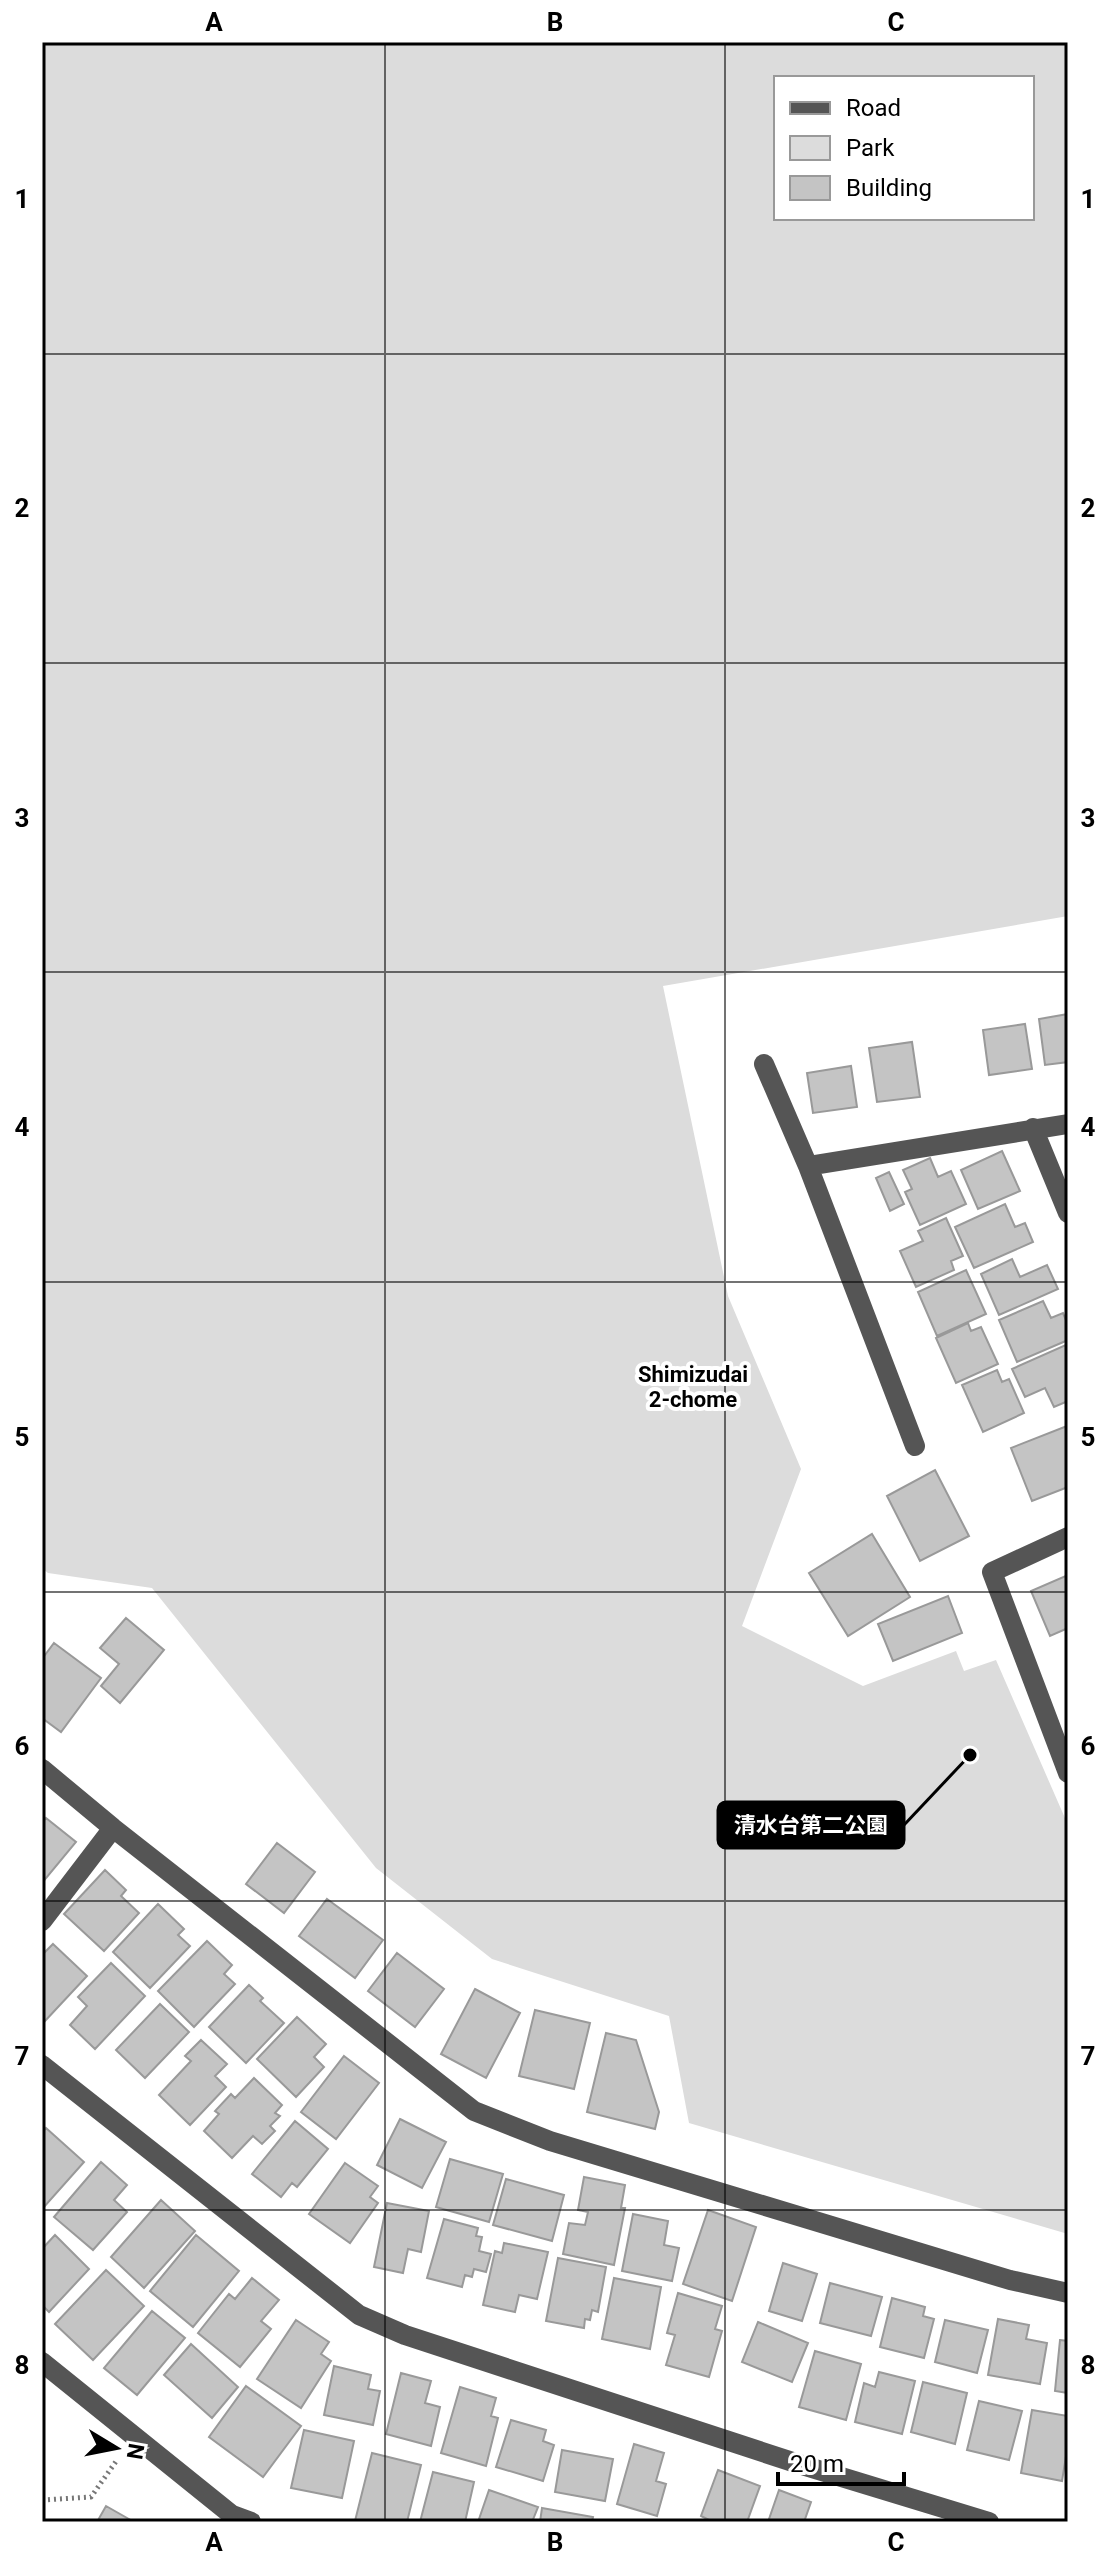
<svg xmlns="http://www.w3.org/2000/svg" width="1110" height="2564" font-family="Roboto,'Noto Sans JP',sans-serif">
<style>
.green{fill:#dcdcdc;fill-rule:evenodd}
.building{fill:#c4c4c4;stroke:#999;stroke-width:2}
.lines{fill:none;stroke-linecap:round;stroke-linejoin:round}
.path{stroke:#777;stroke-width:5;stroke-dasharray:2 4;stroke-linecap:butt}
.minor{stroke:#555;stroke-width:20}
.grid{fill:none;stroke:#000;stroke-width:2;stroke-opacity:0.55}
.labels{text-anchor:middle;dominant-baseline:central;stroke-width:8;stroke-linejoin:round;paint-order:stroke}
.neighbourhood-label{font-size:22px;font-weight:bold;fill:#000;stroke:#fff}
.leader{fill:none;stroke:#000;stroke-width:3}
.callout-dot{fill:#000;stroke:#fff;stroke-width:3}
.callout{fill:#000;stroke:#000;stroke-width:3}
.callout-label{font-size:22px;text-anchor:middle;font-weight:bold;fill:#fff}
.neatline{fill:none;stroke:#000;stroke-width:3}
.grid-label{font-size:26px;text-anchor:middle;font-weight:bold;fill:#000}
</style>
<rect width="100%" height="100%" fill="#fff"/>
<path class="green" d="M42,42h1026v874l-405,70 65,310 73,173 -59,157 121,60 93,-35 8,20 32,-11 72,165v409l-379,-111 -20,-107 -177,-57 -116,-91 -224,-280 -104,-15 -6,-5zM776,78h256v140h-256z"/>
<path class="building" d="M1068,1014v48l-23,3 -6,-46z
M1025,1024l7,45 -43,6 -6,-45z
M912,1042l8,55 -43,5 -8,-54z
M851,1066l6,41 -44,6 -6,-40z
M1002,1151l18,40 -42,18 -17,-39z
M930,1158l8,19 13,-6 15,33 -46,21 -15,-33 7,-3 -9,-19z
M889,1172l15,32 -14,7 -14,-33z
M1005,1204l10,23 10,-4 8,19 -59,26 -19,-41z
M946,1218l17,38 -12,5 3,9 -38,17 -16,-36 23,-10 -5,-10z
M1012,1259l8,18 27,-12 11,24 -59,26 -18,-41z
M966,1270l20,44 -49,22 -19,-44z
M1043,1301l8,17 12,-5 5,12v15l-51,22 -18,-42z
M968,1323l3,8 10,-4 17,37 -42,19 -20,-45z
M1068,1344v57l-14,6 -9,-19 -20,9 -13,-28z
M997,1370l5,12 7,-3 15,34 -41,19 -21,-47z
M1067,1426l1,61 -36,14 -21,-53z
M935,1470l34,66 -49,25 -33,-65z
M872,1534l38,63 -62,39 -39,-63z
M1068,1575v53l-18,8 -19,-45z
M948,1596l14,37 -69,28 -15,-37z
M126,1618l38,32 -44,53 -19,-17 18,-22 -19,-16z
M54,1643l47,35 -40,54 -19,-14v-59z
M46,1818l30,24 -34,41v-60z
M277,1843l38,29 -31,41 -38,-29z
M105,1870l21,20 -5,6 18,17 -35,38 -40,-37z
M327,1899l56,41 -28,38 -56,-42z
M158,1904l26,25 -6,6 12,11 -40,42 -37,-36z
M207,1941l25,24 -8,9 11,10 -41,43 -36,-36z
M53,1944l34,32 -42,45 -3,-3v-63z
M397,1953l47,36 -29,38 -47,-36z
M111,1963l34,33 -50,53 -25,-24 17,-19 -9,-9z
M249,1985l14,13 -3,3 24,22 -38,40 -37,-36z
M475,1989l45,24 -34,65 -45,-24z
M160,2004l29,28 -44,46 -29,-28z
M535,2010l55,13 -16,66 -55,-13z
M297,2017l29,27 -12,13 10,10 -28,30 -39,-38z
M606,2033l30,7 23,72 -4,17 -68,-17z
M201,2040l26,24 -12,12 11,11 -36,38 -31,-30 32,-34 -6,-5z
M344,2056l35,27 -43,56 -35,-27z
M254,2078l28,27 -7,8 5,3 -10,10 5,5 -13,13 -9,-8 -21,22 -28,-27 15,-17 -4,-3 16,-17 4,4z
M400,2119l46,23 -24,46 -45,-23z
M295,2121l33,28 -31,38 -5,-4 -11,14 -29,-23z
M46,2128l38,34 -40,45 -2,-74z
M450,2159l53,15 -14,48 -53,-15z
M101,2162l26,23 -13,15 13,12 -34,38 -39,-33z
M345,2163l33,23 -8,11 8,6 -28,40 -41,-29z
M584,2177l41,8 -4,23h4l-11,57 -51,-11 6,-31 16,2 3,-13 -10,-2z
M506,2179l58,16 -12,46 -59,-16z
M161,2200l34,31 -51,57 -33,-31z
M387,2203l42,8 -8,41 -13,-3 -5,24 -29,-6z
M708,2210l48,17 -24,74 -49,-17z
M633,2214l35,7 -4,24 15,3 -7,33 -50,-10z
M444,2219l34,9 -2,8 6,1 -3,14 12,3 -5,18 -12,-3 -2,8 -7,-2 -3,12 -35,-9z
M55,2235l34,34 -40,43 -7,-7v-56z
M196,2235l43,36 -46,56 -43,-36z
M504,2243l44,9 -11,47 -18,-4 -4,17 -32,-7 12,-54 7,2z
M558,2258l48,9 -8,45 -6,-2 -2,10 -5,-1 -1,9 -38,-7z
M783,2263l34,11 -15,47 -33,-10z
M106,2270l38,36 -51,54 -38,-36z
M252,2278l27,22 -18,21 10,8 -31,38 -42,-34 31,-39 6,5z
M614,2278l47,9 -11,62 -48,-10z
M830,2283l52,14 -11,39 -51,-13z
M678,2293l44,13 -7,23 7,2 -13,46 -43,-12 9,-30 -8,-2z
M892,2298l33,9 -2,9 11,3 -10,39 -44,-11z
M152,2311l33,27 -48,57 -33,-27z
M998,2319l31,6 -3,14 21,4 -7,41 -52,-9z
M296,2320l33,22 -8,12 10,7 -30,47 -44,-29z
M945,2320l43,10 -11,43 -42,-11z
M758,2322l50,21 -16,39 -50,-20z
M1060,2340l8,1v52l-13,-2z
M191,2344l47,43 -26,31 -48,-43z
M815,2351l46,13 -15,56 -47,-13z
M334,2366l37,9 -3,14 12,2 -7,34 -49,-10z
M879,2372l36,9 -13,53 -47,-12 9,-39 11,4z
M401,2373l30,8 -6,22 15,4 -9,39 -45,-12z
M923,2382l44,11 -12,51 -44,-12z
M246,2386l55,40 -38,51 -54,-40z
M460,2387l36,11 -5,18 7,2 -12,48 -45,-13z
M979,2401l43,10 -13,49 -42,-10z
M1032,2410l36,6v28l-6,37 -41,-8z
M511,2420l35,10 -3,11 11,4 -11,36 -47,-14z
M304,2430l50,11 -12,57 -51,-10z
M634,2444l30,9 -8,28 10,3 -9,32 -40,-12z
M562,2450l51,9 -8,42 -50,-9z
M372,2453l49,12 -14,57 -52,-1z
M718,2470l42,16 -13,36h-34l-12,-6z
M433,2472l41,10 -9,40h-45z
M489,2490l49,17 -6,15h-54z
M779,2490l32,12 -7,20h-36z
M106,2506l28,16h-37z
M542,2508l51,9 -1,5h-52z"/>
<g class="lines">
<path class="path" d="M42,2500l49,-3 26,-37"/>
<path class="minor" d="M764,1064l44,102 260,-42
M1033,1128l35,85
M808,1166l107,280
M1068,1537l-76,35 76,201
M42,1769l71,59 361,283 76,30 460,139 58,13
M42,1921l71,-93
M42,2065l317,250 46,20 397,130 187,57
M42,2362l190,153 19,7"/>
</g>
<path class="grid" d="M385,42v2480M725,42v2480M42,354h1026M42,663h1026M42,972h1026M42,1282h1026M42,1592h1026M42,1901h1026M42,2210h1026"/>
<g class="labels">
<g class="neighbourhood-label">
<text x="693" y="1374">Shimizudai<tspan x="693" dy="25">2-chome</tspan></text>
</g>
</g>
<path class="leader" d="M970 1755L904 1825"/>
<circle class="callout-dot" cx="970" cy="1755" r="8"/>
<rect class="callout" x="718" y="1802" width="186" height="46" rx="8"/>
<g class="callout-label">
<text x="811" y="1833">清水台第二公園</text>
</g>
<rect width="1110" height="2564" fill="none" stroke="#ffffff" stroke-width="88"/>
<rect x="774" y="76" width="260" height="144" fill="#ffffff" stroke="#999999" stroke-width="2"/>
<rect x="790" y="102" width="40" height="12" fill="#555555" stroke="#999999" stroke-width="2"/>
<text x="846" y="116" font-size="24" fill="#000000">Road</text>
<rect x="790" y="136" width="40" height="24" fill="#dcdcdc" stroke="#999999" stroke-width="2"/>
<text x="846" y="156" font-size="24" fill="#000000">Park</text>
<rect x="790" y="176" width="40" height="24" fill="#c4c4c4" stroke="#999999" stroke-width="2"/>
<text x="846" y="196" font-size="24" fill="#000000">Building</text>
<g transform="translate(116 2448) rotate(100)" stroke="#ffffff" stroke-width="6" paint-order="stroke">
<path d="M0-6L14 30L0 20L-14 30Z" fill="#000000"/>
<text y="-12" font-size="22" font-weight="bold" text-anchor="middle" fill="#000000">N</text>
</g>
<path d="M778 2472v12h126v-12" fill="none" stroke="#000000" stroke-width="4"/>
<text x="790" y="2472" font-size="24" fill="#000000" stroke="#ffffff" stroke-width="6" paint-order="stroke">20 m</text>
<rect x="44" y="44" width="1022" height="2476" class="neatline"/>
<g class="grid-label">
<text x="214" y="31">A</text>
<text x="555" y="31">B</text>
<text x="896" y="31">C</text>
<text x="22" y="208">1</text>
<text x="1088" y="208">1</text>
<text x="22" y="517">2</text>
<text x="1088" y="517">2</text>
<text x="22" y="827">3</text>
<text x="1088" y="827">3</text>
<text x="22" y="1136">4</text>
<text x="1088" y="1136">4</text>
<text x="22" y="1446">5</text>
<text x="1088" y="1446">5</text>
<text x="22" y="1755">6</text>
<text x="1088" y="1755">6</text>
<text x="22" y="2065">7</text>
<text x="1088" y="2065">7</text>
<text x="22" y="2374">8</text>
<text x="1088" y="2374">8</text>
<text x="214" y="2551">A</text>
<text x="555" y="2551">B</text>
<text x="896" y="2551">C</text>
</g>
</svg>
